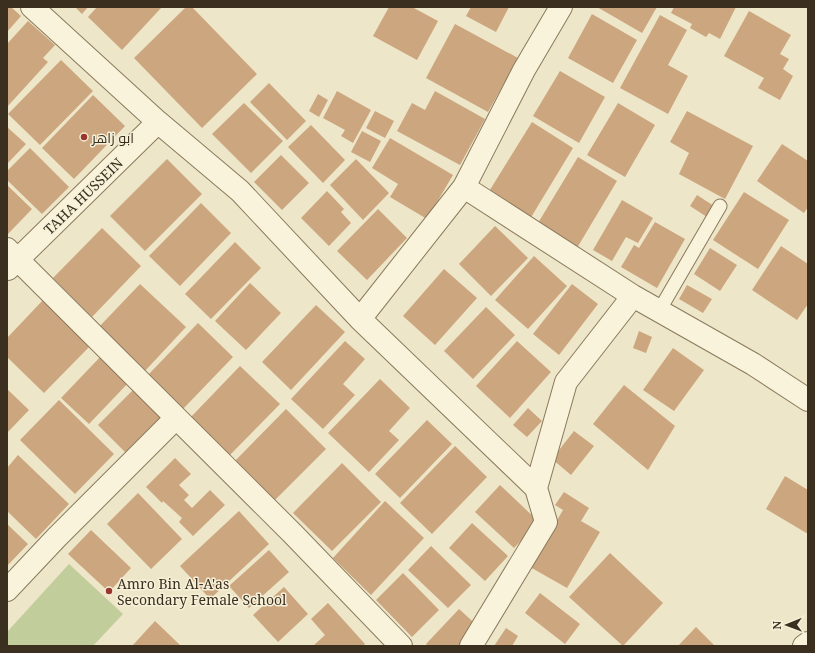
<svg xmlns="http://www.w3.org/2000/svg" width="815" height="653" font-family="'Noto Serif',Cairo,serif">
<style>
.green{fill:#c2cd9c}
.building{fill:#cca67f}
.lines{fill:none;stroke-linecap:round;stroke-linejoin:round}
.service-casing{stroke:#8a795d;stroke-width:15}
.minor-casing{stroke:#8a795d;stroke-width:24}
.service{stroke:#f9f3dc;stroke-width:13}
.minor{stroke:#f9f3dc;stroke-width:22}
.poi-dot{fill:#99372e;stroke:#f6f0d8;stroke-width:1.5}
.labels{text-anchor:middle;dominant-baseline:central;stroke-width:3;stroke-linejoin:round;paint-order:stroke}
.poi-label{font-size:14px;fill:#3b3020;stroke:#f6f0d8;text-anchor:start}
.street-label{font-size:14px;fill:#3b3020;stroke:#f6f0d8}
</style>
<rect width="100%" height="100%" fill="#eee6c8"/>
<path class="green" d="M69,564l54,50 -30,32h-86v-14z"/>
<path class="building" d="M7,7h4l10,9 -14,16z
M75,7h13l-6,7z
M97,7h65l-40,43 -34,-33z
M186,7h6l65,67 -55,54 -68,-70z
M389,7h23l26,14 -21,39 -44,-24z
M471,7h38l-13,25 -30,-16z
M597,7h60l-15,26z
M674,7h62l-16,32 -11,-6 -3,4 -16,-9 2,-4 -21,-11z
M749,11l42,24 -11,19 9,5 -6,10 10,7 -13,24 -22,-12 6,-10 -40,-22z
M592,14l45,26 -24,43 -45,-25z
M660,15l27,15 -19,35 20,11 -20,38 -48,-26z
M28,21l27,24 -12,13 5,4 -41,45v-63z
M455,24l63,34 -30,54 -62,-34z
M61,60l32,31 -53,54 -32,-31z
M560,71l45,26 -26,46 -46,-27z
M269,83l37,38 -19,19 -37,-38z
M337,91l34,19 -18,33 -12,-7 4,-6 -22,-12z
M435,91l50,28 -25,46 -63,-34 15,-28 13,7z
M318,94l10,6 -9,17 -10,-6z
M93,95l32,31 -51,53 -32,-31z
M244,103l39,38 -32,32 -39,-39z
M618,103l37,22 -30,52 -38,-22z
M375,111l19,10 -9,17 -19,-10z
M687,111l66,35 -28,53 -46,-25 10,-21 -19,-11z
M532,122l41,26 -43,71 -42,-26z
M311,125l34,35 -22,23 -35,-36z
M7,127l19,17 -19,20z
M362,131l19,10 -11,21 -19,-10z
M390,138l63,37 -26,44 -37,-22 8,-13 -26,-16z
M782,144l26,17v46l-4,6 -47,-32z
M30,148l39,39 -27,27 -35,-34v-9z
M281,155l28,28 -27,27 -28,-28z
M578,157l39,24 -40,67 -39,-25z
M167,159l35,35 -57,57 -35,-35z
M356,159l33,34 -26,27 -33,-35z
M7,185l25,24 -25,26z
M327,191l17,18 -3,3 10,11 -22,23 -28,-28z
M744,192l45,28 -31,49 -45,-29z
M697,195l17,11 -7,11 -17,-11z
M622,200l31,18 -15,25 -12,-6 -14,24 -19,-11z
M201,203l30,30 -51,53 -31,-30z
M378,209l29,29 -40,42 -30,-29z
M655,222l30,17 -28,49 -36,-21 13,-22 5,3z
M495,226l33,32 -37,38 -32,-32z
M102,228l39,38 -49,51 -39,-39z
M235,242l26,26 -50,51 -26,-25z
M781,246l27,18v40l-11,16 -45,-30z
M710,248l27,17 -17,26 -26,-17z
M534,256l33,30 -39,43 -33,-29z
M444,269l33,29 -42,47 -32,-29z
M250,283l31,30 -35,37 -31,-29z
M140,284l46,43 -42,45 -46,-44z
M572,284l26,20 -39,51 -26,-21z
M687,285l25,14 -9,14 -24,-14z
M44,299l48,45 -48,49 -37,-36v-19z
M316,305l29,27 -54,58 -29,-28z
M486,307l29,28 -42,44 -29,-28z
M198,323l35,34 -50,52 -35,-34z
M639,331l13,6 -6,16 -13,-5z
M345,341l20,18 -22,25 12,11 -32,34 -32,-30z
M517,341l34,31 -41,46 -34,-32z
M673,348l31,22 -30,41 -31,-21z
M103,354l28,26 -42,44 -28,-26z
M240,366l40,38 -52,53 -39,-38z
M380,379l30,29 -21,23 10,9 -30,32 -41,-39z
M624,385l51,41 -27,44 -55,-46z
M7,389l22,21 -22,23z
M133,390l31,30 -35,36 -31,-31z
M59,400l55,54 -39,40 -55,-54z
M528,408l14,13 -15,16 -14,-12z
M286,409l40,40 -52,52 -40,-39z
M427,420l25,24 -52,54 -25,-24z
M574,431l20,15 -23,29 -19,-16z
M455,446l32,31 -55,57 -32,-31z
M18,455l51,49 -33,35 -29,-28v-43z
M175,458l16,16 -12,11 10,10 -5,5 8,8 18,-18 15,15 -32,31 -14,-14 3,-4 -19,-17 -1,2 -16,-16z
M342,463l39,39 -49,49 -39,-38z
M785,476l23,14v44l-42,-25z
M500,485l39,37 -25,26 -39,-36z
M564,492l25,16 -8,13 19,11 -33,56 -37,-21 33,-57 -8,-5z
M138,493l44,46 -31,30 -44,-45z
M385,501l39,37 -53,57 -38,-37z
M239,511l30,33 -59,55 -30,-33z
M472,523l36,33 -23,25 -36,-33z
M7,524l21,20 -21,22z
M91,530l40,38 -22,24 -41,-38z
M431,546l40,39 -23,23 -40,-38z
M269,550l20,22 -40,36 -20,-22z
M610,553l53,50 -40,43 -54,-49z
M403,573l36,37 -27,27 -36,-37z
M284,587l24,27 -30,28 -25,-27z
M540,593l40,31 -15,20 -40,-31z
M328,603l37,41 -2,2h-50l12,-11 -14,-16z
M459,609l22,20 -16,17h-37l-2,-2z
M155,621l26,25h-49z
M696,627l19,19h-37z
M506,628l12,8 -6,10h-18z"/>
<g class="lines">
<g class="service-casing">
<path id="service" d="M659,311l61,-105"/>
</g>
<g class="minor-casing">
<path id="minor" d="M32,7l126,115 82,69 120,128 176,169
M464,187l169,109 120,68 55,36
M7,249l286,285 108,112
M8,269l150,-147
M360,319l104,-132 60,-117 37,-63
M7,590l50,-53 118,-118
M471,646l75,-124 -10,-34 30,-106 67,-86
M804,646l4,-3"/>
</g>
<use href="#service" class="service"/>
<use href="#minor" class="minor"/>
</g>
<g class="poi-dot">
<circle cx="84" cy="137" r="4"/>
<circle cx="109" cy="591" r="4"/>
</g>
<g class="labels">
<g class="poi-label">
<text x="92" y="137">ابو زاهر</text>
<text x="117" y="583">Amro Bin Al-A'as<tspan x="117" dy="16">Secondary Female School</tspan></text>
</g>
<g class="street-label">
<text transform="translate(83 196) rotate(-44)">TAHA HUSSEIN</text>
</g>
</g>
<rect width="815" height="653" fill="none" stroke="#3b3020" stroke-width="16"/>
<g transform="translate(787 625) rotate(269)" stroke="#f6f0d8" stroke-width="3" paint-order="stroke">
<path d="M0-3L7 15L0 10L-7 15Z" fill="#3b3020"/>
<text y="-6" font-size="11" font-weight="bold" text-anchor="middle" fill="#3b3020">N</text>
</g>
</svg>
